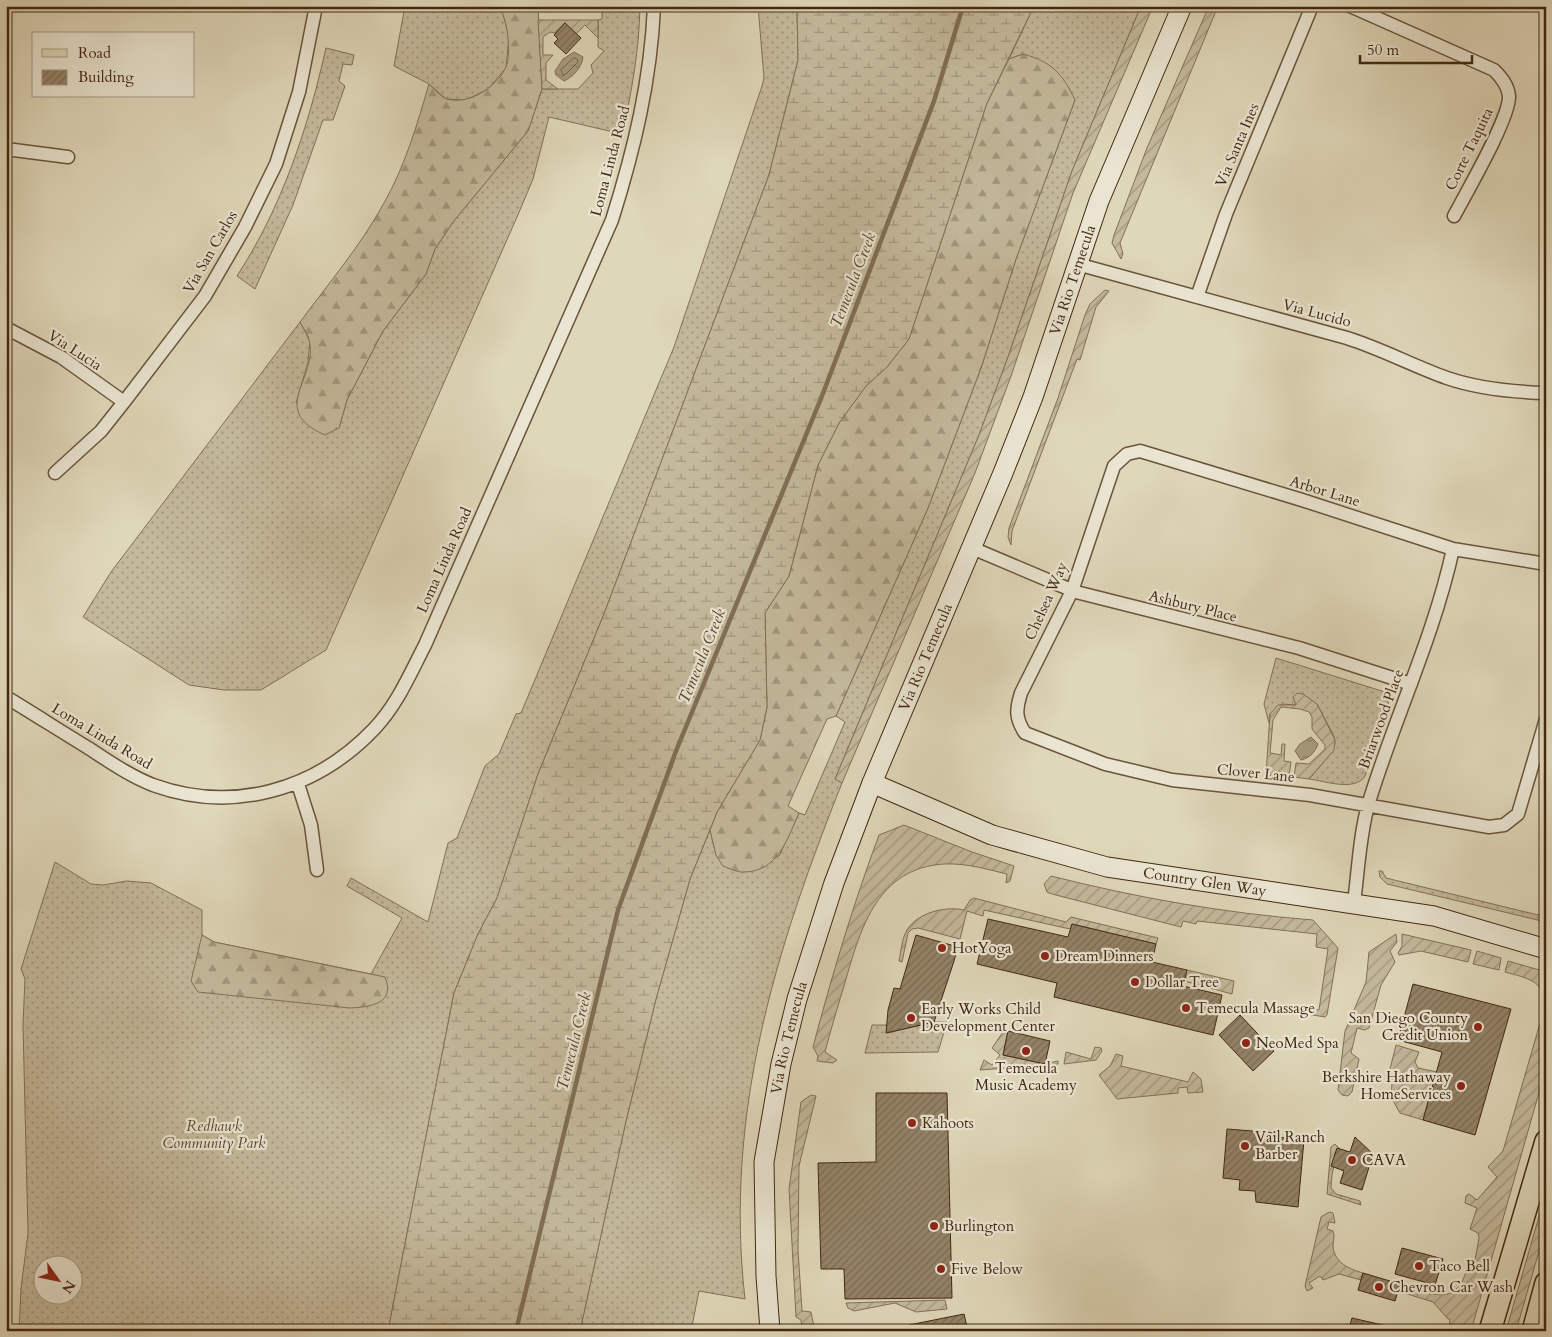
<svg xmlns="http://www.w3.org/2000/svg" width="1552" height="1337" font-family="Cardo,serif">
<style>
.grass{fill:url(#grass-dots);stroke:#837056;fill-rule:evenodd}
.forest{fill:url(#forest-firs);stroke:#837056}
.wetland{fill:url(#wetland-marsh);stroke:#837056}
.garden{fill:url(#garden-furrows);stroke:#837056}
.water{fill:url(#water-ripples);stroke:#806e54}
.lines{fill:none;stroke-linecap:round;stroke-linejoin:round}
.shore{stroke:#766248;stroke-width:1}
.stream{stroke:#806e54;stroke-width:4.5}
.building{fill:url(#building-hatch);stroke:#422811}
.street-casing{stroke:#69543b;stroke-width:15}
.secondary-casing{stroke:#422811;stroke-width:21}
.primary-casing{stroke:#422811;stroke-width:24}
.street{stroke:#eae5d2;stroke-width:12}
.secondary{stroke:#eae5d2;stroke-width:19}
.primary{stroke:#dfd7b9;stroke-width:21}
.poi-dot{fill:#8f2418;stroke:#eae5d2;stroke-width:2}
.labels{text-anchor:middle;dominant-baseline:central;stroke-width:4.5;stroke-linejoin:round;paint-order:stroke}
.street-label{font-size:15px;fill:#422811;stroke:#eae5d2}
.poi-label{font-size:15px;fill:#422811;stroke:#eae5d2;text-anchor:start}
.park-label{font-size:15px;font-style:italic;fill:#5c452d;stroke:#eae5d2}
.water-label{font-size:16px;font-style:italic;fill:#5c452d;stroke:#eae5d2}
</style>
<defs>
<pattern id="grass-dots" width="8" height="8" patternUnits="userSpaceOnUse" patternTransform="scale(1.25)"><rect width="8" height="8" fill="#c4b99c"/><path d="M2 2h.1M6 6h.1" fill="none" stroke="#a1967e" stroke-width="1.8" stroke-linecap="round"/></pattern>
<pattern id="forest-firs" width="22" height="20" patternUnits="userSpaceOnUse" patternTransform="scale(1.25)"><rect width="22" height="20" fill="#c4b99c"/><path d="M5 1l3.5 6h-7zM16 11l3.5 6h-7z" fill="#a1967e"/></pattern>
<pattern id="wetland-marsh" width="20" height="14" patternUnits="userSpaceOnUse" patternTransform="scale(1.25)"><rect width="20" height="14" fill="#c4b99c"/><path d="M1 5h8M5 5V1M11 12h8M15 12V8" fill="none" stroke="#a1967e"/></pattern>
<pattern id="garden-furrows" width="10" height="10" patternUnits="userSpaceOnUse" patternTransform="scale(1.25)"><rect width="10" height="10" fill="#c4b99c"/><path d="M-1 1l2-2M0 10L10 0M9 11l2-2" fill="none" stroke="#a1967e"/></pattern>
<pattern id="water-ripples" width="26" height="14" patternUnits="userSpaceOnUse" patternTransform="scale(1.25)"><rect width="26" height="14" fill="#aa9c80"/><path d="M2 4q2-2 4 0t4 0M15 11q2-2 4 0t4 0" fill="none" stroke="#8c7f67"/></pattern>
<pattern id="building-hatch" width="6" height="6" patternUnits="userSpaceOnUse" patternTransform="scale(1.25)"><rect width="6" height="6" fill="#948368"/><path d="M-1 1l2-2M0 6l6-6M5 7l2-2" fill="none" stroke="#7a6b54"/></pattern>
</defs>
<rect width="100%" height="100%" fill="#dfd7b9"/>
<filter id="stains"><feTurbulence type="fractalNoise" baseFrequency=".004" numOctaves="4"/><feColorMatrix values="0 0 0 0 .2 0 0 0 0 .09 0 0 0 0 .02 0 0 0 .5 -.17"/></filter>
<radialGradient id="worn" r=".72"><stop offset=".6" stop-color="#630" stop-opacity="0"/><stop offset="1" stop-color="#630" stop-opacity=".3"/></radialGradient>
<path class="grass" d="M405,6h93l4,4 7,27 -3,31 -18,21 -22,11 -20,-1 -17,-15 -35,-18z
M602,6h38c-1,45 -8,85 -18,128l-73,-17 -16,62 -16,38 -191,433 -65,40h-37l-35,-5 -106,-68 28,-45 189,-250 10,19 -2,21 -12,41 43,25 8,-28 36,-69 43,-57 9,-25 18,-27 75,-91 14,-42h36l15,-16 -2,-8 13,-14 -6,-4v-27l4,-1z
M758,6h39l1,54 -29,115 -165,439 -66,160 -41,124 -19,36 -24,59 -66,338h-369l2,-42 7,-56 -5,-208 2,-46 -4,-10 34,-107 36,22 12,1 24,-4 24,2 51,27v25l12,7 157,32 31,-56 -55,-32 4,-8 77,44 20,-79 9,-5 28,-72 14,-12 17,-40 5,-1 153,-366 88,-261 2,-8zM42,1264h30v30h-30z
M1034,6h107l-69,165 -64,186 -29,78 -144,344 7,4c-67,168 -118,332 -97,516l-46,-8 -8,40h-111l46,-210 30,-122 34,-120 20,-49 6,25 63,1 20,-43 6,2 40,-93 -9,-6 92,-208 53,-140 35,-109 59,-159 -52,-46 -14,5z
M326,48l28,7 -2,10 -9,-1 -4,17 6,5 -12,34h-10l-30,85 -38,84 -18,-13c45,-69 71,-148 89,-228z
M1276,658l109,34 4,14 -24,70c-10,16 -40,5 -56,3l14,-16 12,-19 -1,-8 -17,-32 -24,-7 3,8 -14,-1 -12,10 -1,9 -5,-19z
M1379,871h3l4,7 152,37 8,-5v12l-159,-38 -7,-7z
M934,1022h13l-9,30 -73,1 7,-28h15v8z"/>
<path class="forest" d="M498,6h40l4,83 -14,42 -75,91 -18,27 -9,25 -43,57 -36,69 -8,28 -14,7c-58,-25 -6,-57 -16,-95 -1,-6 -6,-12 -9,-18 29,-39 61,-77 84,-119 21,-37 33,-78 45,-119 5,5 12,13 18,15 22,6 48,-11 58,-30 7,-12 3,-53 -7,-63z
M1023,54c29,8 39,19 52,46l-59,159 -35,109 -53,140 -92,208 -9,3 -39,87 11,7c-12,26 -21,60 -57,59 -6,0 -13,-4 -19,-6l-7,-11 -6,-25 7,-18 43,-72 7,-33 -2,-94 24,-37 29,-111 21,-42 27,-37 21,-19 22,-28 78,-236 22,-44z
M202,935l12,7 171,35c11,27 -15,30 -35,31l-152,-16 -7,-11z"/>
<path class="wetland" d="M797,6h237l-47,97 -78,236 -22,28 -21,19 -27,37 -21,42 -29,111 -24,37 2,94 -7,33 -43,72 -27,67 -34,120 -30,122 -46,210h-192l66,-338 24,-59 19,-36 41,-124 66,-160 165,-439 29,-115z"/>
<path class="garden" d="M1141,6h12l-80,187 -62,183 -36,97 -133,310 -7,-4 144,-344 29,-78 64,-186z
M1209,6h9l-98,237 3,11 -2,5 -9,-16 2,-8 33,-87z
M538,20h60v18l-13,-13 -9,9 -11,-11 -10,10 -5,-1 -7,5v18h10l-7,8v17l12,9h-16z
M1105,290l4,1 -13,16 -16,53 -3,-1 -65,172 -1,14 -3,-8 1,-9 49,-130 27,-83 5,-11z
M1297,693l6,1 14,10 18,36 -1,10 -25,29 -15,-2 2,-14 13,1 16,-15v-4l-13,-16v-12l-3,-5 -9,-3 -19,-2 -8,13 -3,33 11,2 1,-11h3l-1,17 7,1 -2,14 -23,-1 4,-61 8,-9h18l-3,-8z
M904,825l68,27 42,14 -4,15 -4,2 1,-9c-21,-5 -41,-11 -63,-10 -66,4 -83,63 -98,115 -7,24 -15,49 -21,73l12,8 -4,3 -16,-2 1,-5 -5,-9c19,-72 40,-142 66,-212z
M1051,876c87,22 173,37 262,44l25,28 -11,67 -2,2 -18,-3 3,-5 9,1 9,-61 -12,-2 1,-13 -120,-13 -1,3 -13,-3 -2,6 -129,-33 -5,-2 -3,-8z
M974,898l92,24 5,-5 87,21 -2,6 -84,-20 -2,5 -86,-19 -1,6 -16,-5 -7,28 -42,-11 -6,1 -4,4 -6,29 -3,-1c2,-9 3,-23 8,-31 11,-18 39,-24 57,-20l6,-10z
M1396,934l1,8 -7,9 5,11 -14,23 -12,43 -4,2 -8,-2 -6,25 8,6 -7,33 -4,4 -6,-1 -4,-5 7,-59 21,-49 3,-30z
M1402,934l69,16 -3,12 -47,-11 -22,4 -1,-2 4,-7z
M1477,951l24,7 -2,12 -26,-6z
M1508,961l38,11v96l-75,263h-22l1,-12h-2l-15,-17 -35,-11 2,-7c34,10 57,25 68,-19l6,1 5,-28 -1,-5 -8,-4 7,-21 -12,-5 1,-7 3,-2 8,6 20,-23 -9,-10 15,-16 42,-145c0,-26 -19,-28 -40,-34z
M1187,970l47,11 -2,13 -48,-13z
M1005,1029l3,2 -5,24 42,9 13,-3v3l-78,6 4,-10 8,5 8,-10 -8,-7z
M1396,1045l23,7 -4,10 3,6 19,4 -14,48 -23,-7 -9,-16 1,-13 -4,-7z
M1095,1047l6,1 1,3 -6,9 -32,4 2,-12 25,7z
M1116,1054l7,2 -2,10 67,16 5,-10 8,7 2,13 -15,1 -1,-6 -9,1v5l-61,6 -18,-24 11,-9z
M811,1095l5,1 -17,70 -1,84 4,61 9,1 3,15 -12,1 -1,-8 -5,-3 -7,-128 12,-87z
M1335,1144l4,4 -7,26 -1,14 5,6 24,7 1,4 -34,-11 4,-47z
M1546,1192v35l-4,14 -26,90h-10z
M1329,1212l4,1 2,10 -6,-1 -2,7 6,2c2,6 0,10 0,16 2,16 16,22 30,26l-2,7 -22,-6 -16,6 -3,-4 -11,7 4,5 -6,3 -2,-5 16,-69z
M945,1300l2,9 -31,3 -21,-9 -41,8 -6,-3 -2,-5z"/>
<path class="water" d="M574,52l9,5c-1,10 -10,20 -19,24l-8,-6 -1,-4 8,-12z
M1311,737l7,7c-3,8 -8,14 -17,16l-6,-9 5,-7z"/>
<g class="lines">
<path class="shore" d="M574,58l3,1 1,3 -12,12 -3,1 -2,-5z"/>
<path class="stream" d="M516,1331l102,-421 58,-159 146,-355 112,-295 29,-95"/>
</g>
<path class="building" d="M565,23l16,15 -15,16 -12,-11 4,-4 -4,-4z
M988,919l80,18 4,-13 84,20 -4,18 35,8 -4,16 39,9 -9,40 -159,-38 3,-14 -80,-19z
M916,935l42,12 -4,14 -20,61 -48,11 2,-23 6,-22 6,1z
M1413,984l98,25 -36,126 -52,-15 19,-68 -44,-12z
M1240,1015l34,36 -21,20 -34,-36z
M1008,1031l42,10 -5,23 -42,-9z
M876,1093h71l5,205 -107,1 -1,-30h-23l-3,-106 58,-1z
M1227,1129l50,4 -1,4 28,3 -6,67 -42,-5 -1,-11 -16,-1 1,-10 -17,-2z
M1355,1137l18,17 -11,36 -22,-7 4,-12 -13,-5 6,-18 13,4z
M1402,1248l41,11 -8,26 -40,-11z
M1363,1273l37,11 -5,17 -37,-11z
M964,1314l4,17h-58l-1,-6z
M1352,1318l35,8 -1,5h-38z"/>
<g class="lines">
<g class="street-casing">
<path id="street" d="M1350,6l144,64c7,7 14,15 15,26 1,22 -43,97 -55,120
M6,149l62,8
M1077,264l270,74c35,11 66,28 100,40 32,11 66,14 99,15
M1197,297l29,-83 86,-208
M6,328l55,29 63,45
M55,473l46,-42 23,-29 81,-106 40,-69 31,-63 23,-72 17,-86
M972,548l104,44 223,56 112,36
M1546,564l-93,-15 -151,-49 -162,-49 -13,3 -13,12 -42,125 -51,102c-5,16 -6,25 4,40l80,31 67,16 138,15 179,32 15,-2 14,-11 28,-95
M6,697c28,17 56,35 84,52 20,13 40,27 63,36 80,29 163,5 221,-56 23,-24 36,-55 51,-84l187,-425c22,-70 39,-140 42,-214
M298,784l13,41 6,45
M1354,903c4,-31 6,-72 15,-101 26,-85 65,-166 84,-253"/>
</g>
<g class="secondary-casing">
<g id="secondary">
<path id="s1" d="M872,783l120,52 115,32 327,49 112,33"/>
<path id="s2" d="M770,1331l-4,-55 -2,-114 17,-98 16,-65 37,-116 38,-100 131,-310 30,-76 66,-196 83,-195"/>
</g>
</g>
<g class="primary-casing">
<path id="primary" d="M1490,1331l56,-190
M1533,1331l13,-48"/>
</g>
<use href="#street" class="street"/>
<use href="#secondary" class="secondary"/>
<use href="#primary" class="primary"/>
</g>
<g class="poi-dot">
<circle cx="942" cy="948" r="5"/>
<circle cx="1045" cy="956" r="5"/>
<circle cx="1135" cy="982" r="5"/>
<circle cx="1186" cy="1008" r="5"/>
<circle cx="911" cy="1018" r="5"/>
<circle cx="1478" cy="1027" r="5"/>
<circle cx="1246" cy="1043" r="5"/>
<circle cx="1026" cy="1051" r="5"/>
<circle cx="1461" cy="1086" r="5"/>
<circle cx="912" cy="1123" r="5"/>
<circle cx="1245" cy="1146" r="5"/>
<circle cx="1352" cy="1160" r="5"/>
<circle cx="934" cy="1226" r="5"/>
<circle cx="1419" cy="1266" r="5"/>
<circle cx="941" cy="1269" r="5"/>
<circle cx="1379" cy="1287" r="5"/>
</g>
<g class="labels">
<g class="street-label">
<text transform="translate(1237 145) rotate(-67)">Via Santa Ines</text>
<text transform="translate(1469 149) rotate(-64)">Corte Taquita</text>
<text transform="translate(610 161) rotate(-75)">Loma Linda Road</text>
<text transform="translate(210 252) rotate(-60)">Via San Carlos</text>
<text stroke="none"><textPath href="#s2" startOffset="1106">Via Rio Temecula</textPath></text>
<text transform="translate(1317 313) rotate(15)">Via Lucido</text>
<text transform="translate(75 350) rotate(33)">Via Lucia</text>
<text transform="translate(1325 491) rotate(17)">Arbor Lane</text>
<text transform="translate(444 560) rotate(-66)">Loma Linda Road</text>
<text transform="translate(1046 601) rotate(-66)">Chelsea Way</text>
<text transform="translate(1193 606) rotate(14)">Ashbury Place</text>
<text stroke="none"><textPath href="#s2" startOffset="701">Via Rio Temecula</textPath></text>
<text transform="translate(1381 719) rotate(-70)">Briarwood Place</text>
<text transform="translate(102 736) rotate(31)">Loma Linda Road</text>
<text transform="translate(1256 773) rotate(6)">Clover Lane</text>
<text stroke="none"><textPath href="#s1" startOffset="349">Country Glen Way</textPath></text>
<text stroke="none"><textPath href="#s2" startOffset="296">Via Rio Temecula</textPath></text>
</g>
<g class="poi-label">
<text x="952" y="948">HotYoga</text>
<text x="1055" y="956">Dream Dinners</text>
<text x="1145" y="982">Dollar Tree</text>
<text x="1196" y="1008">Temecula Massage</text>
<text x="921" y="1009">Early Works Child<tspan x="921" dy="17">Development Center</tspan></text>
<text x="1468" y="1018" text-anchor="end">San Diego County<tspan x="1468" dy="17">Credit Union</tspan></text>
<text x="1256" y="1043">NeoMed Spa</text>
<text x="1026" y="1068" text-anchor="middle">Temecula<tspan x="1026" dy="17">Music Academy</tspan></text>
<text x="1451" y="1077" text-anchor="end">Berkshire Hathaway<tspan x="1451" dy="17">HomeServices</tspan></text>
<text x="922" y="1123">Kahoots</text>
<text x="1255" y="1137">Vail Ranch<tspan x="1255" dy="17">Barber</tspan></text>
<text x="1362" y="1160">CAVA</text>
<text x="944" y="1226">Burlington</text>
<text x="1429" y="1266">Taco Bell</text>
<text x="951" y="1269">Five Below</text>
<text x="1389" y="1287">Chevron Car Wash</text>
</g>
<g class="park-label">
<text x="214" y="1126">Redhawk<tspan x="214" dy="17">Community Park</tspan></text>
</g>
<g class="water-label">
<text transform="translate(853 280) rotate(-69)">Temecula Creek</text>
<text transform="translate(702 656) rotate(-68)">Temecula Creek</text>
<text transform="translate(574 1041) rotate(-76)">Temecula Creek</text>
</g>
</g>
<rect width="1552" height="1337" fill="none" stroke="#dfd7b9" stroke-width="25"/>
<rect x="8" y="8" width="1537" height="1322" fill="none" stroke="#422811" stroke-width="2.5"/>
<rect x="12" y="12" width="1527" height="1312" fill="none" stroke="#422811"/>
<rect x="32" y="32" width="162" height="65" fill="#eae5d2" stroke="#a79985"/>
<rect x="42" y="49" width="25" height="8" fill="#dfd7b9" stroke="#a79985"/>
<text x="78" y="58" font-size="15" fill="#422811">Road</text>
<rect x="42" y="70" width="25" height="15" fill="url(#building-hatch)" stroke="#a79985"/>
<text x="78" y="82" font-size="15" fill="#422811">Building</text>
<g transform="translate(58 1280) rotate(123)"><circle r="24" fill="#eae5d2" stroke="#a79985"/>
<path d="M0-4L9 19L0 12L-9 19Z" fill="#8f2418"/>
<text y="-8" font-size="14" font-weight="bold" text-anchor="middle" fill="#422811">N</text>
</g>
<path d="M1360 55v8h112v-8" fill="none" stroke="#422811" stroke-width="2.5"/>
<text x="1367" y="55" font-size="15" fill="#422811" stroke="#eae5d2" stroke-width="4" paint-order="stroke">50 m</text>
<rect width="100%" height="100%" filter="url(#stains)"/>
<rect width="100%" height="100%" fill="url(#worn)"/>
</svg>
